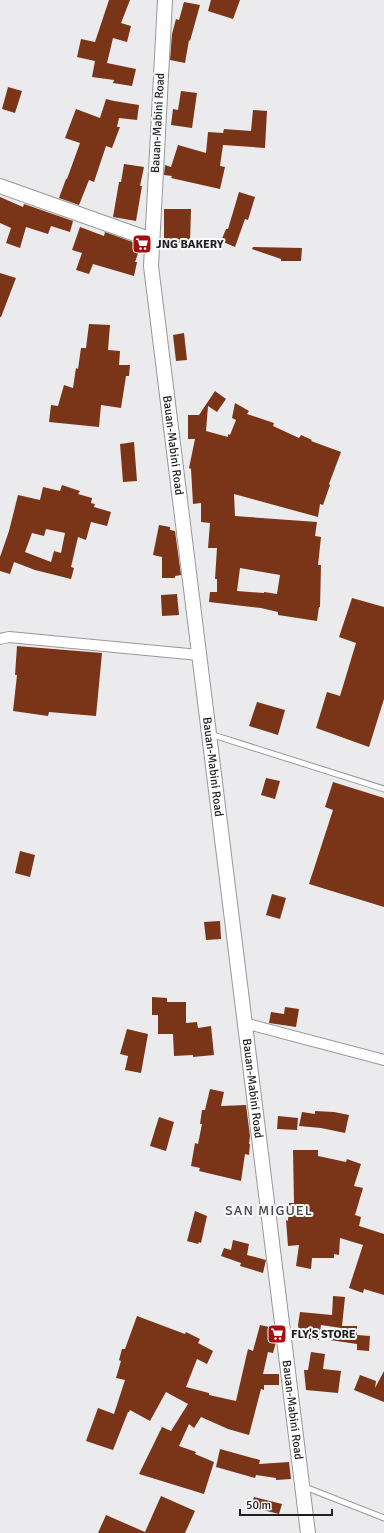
<svg xmlns="http://www.w3.org/2000/svg" width="384" height="1533" font-family="Signika,sans-serif">
<style>
.building{fill:#7a3417;fill-rule:evenodd}
.lines{fill:none;stroke-linecap:round;stroke-linejoin:round}
.lane-casing{stroke:#97989a;stroke-width:7}
.street-casing{stroke:#97989a;stroke-width:12}
.secondary-casing{stroke:#97989a;stroke-width:16}
.lane{stroke:#fff;stroke-width:5}
.street{stroke:#fff;stroke-width:10}
.secondary{stroke:#fff;stroke-width:14}
.labels{text-anchor:middle;dominant-baseline:central;stroke-width:4;stroke-linejoin:round;paint-order:stroke}
.street-label{font-size:12px;fill:#1f1f20;stroke:#f8f9fb}
.poi-label{font-size:12px;font-weight:bold;fill:#1f1f20;stroke:#f8f9fb;text-anchor:start}
.quarter-label{font-size:14px;letter-spacing:1px;fill:#48484a;stroke:#f8f9fb}
</style>
<rect width="100%" height="100%" fill="#ebebed"/>
<path class="building" d="M109,0h21l-9,23 10,3 -4,16 -14,-4 -6,25 29,6 -4,17 -19,-3 1,-3 -22,-3 3,-16 -18,-4 4,-18 14,3z
M211,0h29l-7,19 -25,-8z
M184,2l16,3 -10,36 -1,-1 -4,23 -15,-3 2,-26 4,-15 3,1z
M8,87l14,4 -7,22 -13,-4z
M181,91l16,2 -5,35 -21,-3 2,-16 5,1z
M106,99l8,2 25,4 -2,15 -18,-2 -2,9h3l-8,21 -6,-2 -12,36 -5,-2 -10,25 -20,-7 7,-19h1l13,-36 -15,-5 11,-29 24,9z
M253,110l14,1 -2,37 -42,-3 -3,21 5,1 -5,22 -49,-11 1,-2 -8,-1 1,-10 6,2 7,-22 28,8 2,-21 15,1 1,-4 27,2z
M124,164l20,3 -4,19h2l-6,35 -23,-4 6,-35h2z
M239,192l16,5 -7,23 -3,-1 -10,28 -14,-6 5,-12h2z
M0,197l23,10 1,-3 49,17 -3,11 -19,-6 -3,8 -22,-7 -6,21 -14,-5 5,-15 -11,-5z
M164,209h27l-1,34h-26z
M80,227l24,9 1,-4 36,13 -6,17h2l-3,14 -41,-12 -4,10 -13,-4 6,-17 -10,-3z
M253,247l49,1 -1,13h-20v-2l-29,-10z
M0,273l16,5 -15,39h-1z
M89,324l21,1 -2,25 12,1 -1,14h11l-1,11h-3l-5,32 -20,-3 -2,22 -50,-5 2,-17 7,1 6,-21 9,3 3,-20 2,1 3,-21h5z
M184,333l3,27 -11,1 -3,-26z
M215,391l11,8 -9,13 -9,-6 -2,25 22,6v-3l2,1 6,-15 -4,-2 3,-15 14,8 -2,3 27,9 -1,3 26,12 2,-3 11,5 -1,1 30,11 -12,32 1,1 -7,20 -3,-1 -2,13 -84,-23 1,22 82,6 -2,14 6,1 -3,28h3l-1,42h-1l-2,14 -39,-6v-3l-17,-4 -52,-6 1,-10h7v-13h-2l2,-31h-9l2,-25 -9,-1v-19l-8,1 -2,-35 -2,-1 6,-29h-7v-24h11zM240,568l40,7 -3,19 -13,-2v1l-27,-2z
M134,442l3,39 -14,1 -3,-38z
M62,485l18,6 -2,3 14,4 -1,5 4,1 -1,3 17,5 -4,14 -16,-4 -5,18 -8,-3 -7,30 3,1 -3,11 -36,-9 -21,-8 -4,12 -10,-3v-14l9,-26 9,-36 22,5 3,-13 17,4zM46,529l19,4 -4,20 -7,-2 -3,11 -26,-10 7,-19 12,3z
M159,525l11,2v3l5,1 6,44 -6,1v2h-13v-21l-9,-2z
M177,594l2,21 -17,1 -1,-21z
M352,598l32,9v92l-15,48 -53,-19 11,-36 13,4 16,-53 -17,-6z
M17,646l85,7 -6,63 -47,-4 -1,4 -35,-5 4,-36h-2z
M257,702l28,8 -7,25 -29,-9z
M266,778l14,3 -5,18 -14,-4z
M333,782l51,16v109l-75,-23 24,-74 -8,-3z
M20,851l15,4 -5,22 -15,-4z
M272,894l14,4 -6,21 -14,-4z
M220,921l1,18 -15,1 -2,-18z
M152,997l15,1v4h19v21l11,-1 1,6 13,-2 3,29 -21,2v-2l-19,1 -1,-22h-15v-19h-6z
M285,1007l14,2 -3,18 -27,-4 2,-11 13,2z
M127,1029l21,5 -7,39 -16,-3 3,-14 -8,-2z
M210,1089l14,3 -3,14 25,-1 4,31 -1,8h1l-1,11 -4,-1 -4,27 -42,-10 1,-3 -9,-2 4,-23 3,1 4,-20h-2l2,-14h3z
M315,1111l19,1 15,3 -4,18 -24,-5 -22,-2 3,-14 13,2z
M278,1116l20,2 -1,12 -20,-1z
M159,1117l15,5 -8,29 -16,-5z
M293,1150h25v6l28,6 1,-3 14,5 -7,22 9,2 -8,27 6,2 -2,9 25,8v61l-20,-6 -1,4 -14,-5 14,-43 -23,-7 -1,17 -5,-1v4h-22l-1,11 -15,-3 3,-21 -11,1 -2,-26 2,1 1,-18h5z
M195,1211l12,5 -6,27 -2,-1 -1,2 -11,-3z
M233,1240l16,4 -2,11 19,5 -3,13 -23,-7 1,-3 -20,-7 3,-8 7,2z
M333,1296l12,1 -3,29h15v9l13,1 -1,15 -12,-1v-6l-27,-4 1,-8 9,1 1,-5 -20,-3 -2,15 -19,-2 -2,-13 2,-13 32,3z
M137,1316l48,18 1,-2 14,7 -2,4 15,8 -6,13 -10,-5 -11,28 23,6v2l27,6 12,-52 5,2 7,-26 14,3 2,14 -3,11 -5,-1 -5,22h16v11h-15v5l-3,-1 -12,46 -21,-6 -27,-12 -7,11 -5,-4 -10,22 17,6 -1,2 19,8 -10,32 -65,-20 23,-47 9,4 17,-27 -22,-12 -16,29 -20,-11 -1,2h-1l-15,38 -27,-9 12,-33 16,6 11,-34 -9,-2 5,-17 -2,-1 3,-11h3z
M311,1352l14,2 -2,15 18,2 -3,22 -32,-3 -2,-20h4z
M384,1371v31l-30,-12 6,-15 16,6 -1,7z
M220,1449l40,11 -1,4 30,-2 2,17 -15,1v-2l-20,-3 -1,3 -39,-11z
M161,1496l34,15 -10,22h-87l8,-18 39,17z
M254,1497l28,7 -3,10 -28,-7z"/>
<g class="lines">
<g class="lane-casing">
<path id="lane" d="M210,734l174,55
M305,1487l79,31"/>
</g>
<g class="street-casing">
<path id="street" d="M0,639l9,-2 190,18
M244,1023l140,37"/>
</g>
<g class="secondary-casing">
<g id="secondary">
<path id="s1" d="M165,0l-14,266 157,1267"/>
<path d="M0,186l152,54"/>
</g>
</g>
<use href="#lane" class="lane"/>
<use href="#street" class="street"/>
<use href="#secondary" class="secondary"/>
</g>
<defs>
<g id="supermarket-square" transform="scale(1)"><rect x="-9" y="-9" width="18" height="18" rx="4" fill="#a50e11" stroke="#f8f9fb"/><path d="M-6-5.5h2.5l.6 2H6L4.5 2H-2.5L-4.4-4H-6ZM-1.5 3.2a1.3 1.3 0 1 0 .1 0ZM3 3.2a1.3 1.3 0 1 0 .1 0Z" fill="#fff"/></g>
</defs>
<g fill-rule="evenodd">
<use href="#supermarket-square" x="142" y="244"/>
<use href="#supermarket-square" x="277" y="1334"/>
</g>
<g class="labels">
<g class="street-label">
<text transform="translate(158 123) rotate(-87)">Bauan-Mabini Road</text>
<text stroke="none"><textPath href="#s1" startOffset="447">Bauan-Mabini Road</textPath></text>
<text stroke="none"><textPath href="#s1" startOffset="771">Bauan-Mabini Road</textPath></text>
<text stroke="none"><textPath href="#s1" startOffset="1095">Bauan-Mabini Road</textPath></text>
<text stroke="none"><textPath href="#s1" startOffset="1419">Bauan-Mabini Road</textPath></text>
</g>
<g class="poi-label">
<text x="156" y="244">JNG BAKERY</text>
<text x="291" y="1334">FLY'S STORE</text>
</g>
<g class="quarter-label">
<text x="269" y="1210">SAN MIGUEL</text>
</g>
</g>
<path d="M240 1509v6h92v-6" fill="none" stroke="#1f1f20" stroke-width="2"/>
<text x="246" y="1509" font-size="12" fill="#1f1f20" stroke="#f8f9fb" stroke-width="3" paint-order="stroke">50 m</text>
</svg>
